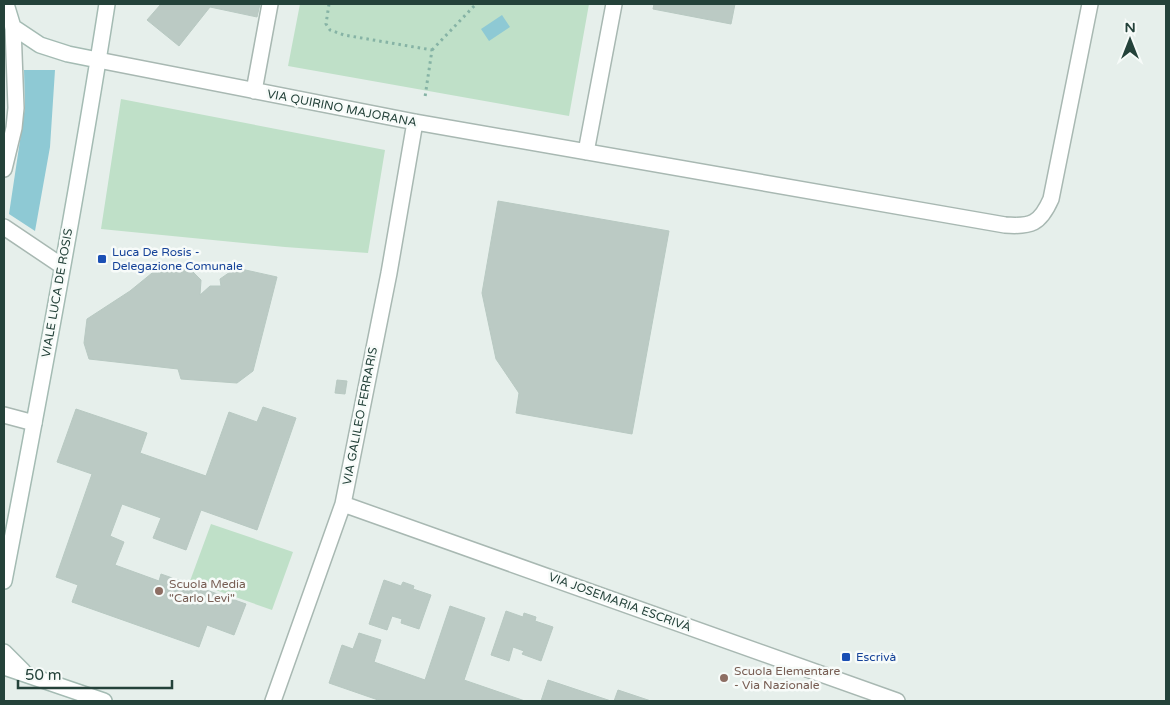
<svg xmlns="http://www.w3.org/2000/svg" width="1170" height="705" font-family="'Varela Round',sans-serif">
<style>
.green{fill:#bfe0c8}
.water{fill:#8ec9d4}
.building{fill:#bbcac4;stroke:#b8c9c2}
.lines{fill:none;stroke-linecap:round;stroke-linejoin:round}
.street-casing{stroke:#a8b8b2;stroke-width:18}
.secondary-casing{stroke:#a4bbb3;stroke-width:18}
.path{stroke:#86b3a5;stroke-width:3;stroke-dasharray:2.5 4;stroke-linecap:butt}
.street{stroke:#fff;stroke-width:15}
.secondary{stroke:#fff;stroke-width:15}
.transit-dot{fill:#1a4fb4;stroke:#f7fbf9;stroke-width:2}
.education-dot{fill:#8d6e63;stroke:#f7fbf9;stroke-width:2}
.labels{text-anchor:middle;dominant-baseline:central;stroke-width:5;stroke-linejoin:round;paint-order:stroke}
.street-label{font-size:12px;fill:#24423a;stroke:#f7fbf9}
.transit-label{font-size:12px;fill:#164399;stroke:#f7fbf9;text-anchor:start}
.education-label{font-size:12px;fill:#785e54;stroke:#f7fbf9;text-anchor:start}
</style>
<rect width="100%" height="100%" fill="#e6efeb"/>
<path class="green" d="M300,4h289l-20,112 -281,-50z
M121,99l264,51 -17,103 -83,-6 -184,-18z
M211,524l82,28 -21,58 -82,-29z"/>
<path class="water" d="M502,15l8,12 -21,14 -8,-12z
M24,70h31l-5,77 -15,84 -26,-17 16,-107z"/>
<path class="building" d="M161,4h99l-3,13 -47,-10 -31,39 -32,-26z
M654,4h81l-4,20 -78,-15z
M498,201l171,30 -37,203 -116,-21 3,-20 -23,-34 -14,-66z
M176,266l16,5 9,9 -1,15 10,-9h11l-1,-7 13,-9 8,-1 36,8 -24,94 -16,12 -56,-4 -3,-10 -89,-10 -5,-16 3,-24 43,-28 27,-22z
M337,380l10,1 -2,13 -10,-1z
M263,407l33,11 -39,112 -56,-20 -15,40 -33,-12 8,-20 -39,-14 -12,32 14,6 -9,23 44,16 2,-7 85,30 -12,31 -27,-10 -8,22 -127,-45 6,-17 -22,-8 36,-103 -35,-12 19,-53 71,24 -7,20 66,23 23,-64 28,10z
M384,580l17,6 2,-4 11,4 -1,3 18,6 -12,34 -18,-6 1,-4 -10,-3 -5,14 -18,-6z
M450,606l35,12 -21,62 61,21h-144l-52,-18 13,-38 11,4 6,-16 22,7 -7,22 51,18z
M506,611l17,6 1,-4 12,4 -1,4 18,6 -12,34 -19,-7 2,-3 -11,-4 -4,14 -18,-6z
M548,680l63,21h-70z
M618,690l33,11h-37z"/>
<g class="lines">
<g class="street-casing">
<path id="street" d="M98,60l317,62 590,103c26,2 35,-1 46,-26l39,-195
M254,91l16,-87
M586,152l28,-148
M4,169l10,-41 2,-20 -3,-81
M4,227l58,39
M4,415l30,8
M343,504l554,197
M273,701l70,-197 46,-231 26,-151"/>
</g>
<g class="secondary-casing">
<path id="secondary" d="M6,4l7,23 27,18 28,9 30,6
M4,581c37,-192 73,-384 103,-577
M4,652l19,19
M4,667l100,34"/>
</g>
<path class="path" d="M329,4l-3,20 4,6 14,5 88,15 -7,47
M432,50l44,-46"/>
<use href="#street" class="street"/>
<use href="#secondary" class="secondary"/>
</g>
<g class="transit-dot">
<rect x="97" y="254" width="10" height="10" rx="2.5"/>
<rect x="841" y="652" width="10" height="10" rx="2.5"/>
</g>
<g class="education-dot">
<circle cx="159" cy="591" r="5"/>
<circle cx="724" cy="678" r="5"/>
</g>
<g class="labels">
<g class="street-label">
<text transform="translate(342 108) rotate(11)">VIA QUIRINO MAJORANA</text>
<text transform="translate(57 293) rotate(-80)">VIALE LUCA DE ROSIS</text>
<text transform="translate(360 416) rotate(-79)">VIA GALILEO FERRARIS</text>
<text transform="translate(620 602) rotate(20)">VIA JOSEMARIA ESCRIVÀ</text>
</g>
<g class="transit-label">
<text x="112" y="252">Luca De Rosis -<tspan x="112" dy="14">Delegazione Comunale</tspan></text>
<text x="856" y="657">Escrivà</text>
</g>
<g class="education-label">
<text x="169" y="584">Scuola Media<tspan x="169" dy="14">"Carlo Levi"</tspan></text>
<text x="734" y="671">Scuola Elementare<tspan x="734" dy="14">- Via Nazionale</tspan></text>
</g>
</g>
<rect width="1170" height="705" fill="none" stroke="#24423a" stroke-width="10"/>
<g transform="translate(1130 40)" stroke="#f7fbf9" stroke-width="4" paint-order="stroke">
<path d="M0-4L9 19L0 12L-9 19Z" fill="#24423a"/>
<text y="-8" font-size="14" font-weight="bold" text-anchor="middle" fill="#24423a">N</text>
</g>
<path d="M18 680v8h154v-8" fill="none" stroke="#24423a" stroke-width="2.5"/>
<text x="25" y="680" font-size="15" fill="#24423a" stroke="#f7fbf9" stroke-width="4" paint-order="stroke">50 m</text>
</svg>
